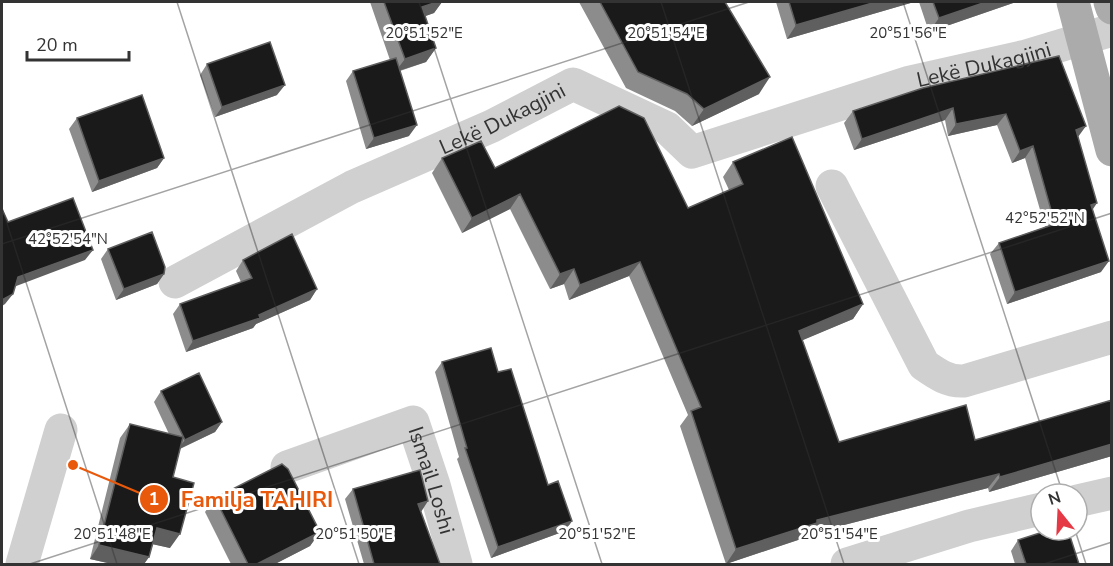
<svg xmlns="http://www.w3.org/2000/svg" width="1113" height="566" font-family="'Nunito Sans',sans-serif">
<style>
.lines{fill:none;stroke-linecap:round;stroke-linejoin:round}
.minor{stroke:#d0d0d0;stroke-width:33}
.major{stroke:#ababab;stroke-width:33}
.wall{fill:#8c8c8c}
.shaded-wall{fill:#5f5f5f}
.building{fill:#1a1a1a;stroke:#5f5f5f;stroke-width:1.5}
.ticks{fill:none;stroke:#333;stroke-width:1.5;stroke-opacity:0.45}
.labels{text-anchor:middle;dominant-baseline:central;stroke-width:6;stroke-linejoin:round;paint-order:stroke}
.street-label{font-size:21px;fill:#333;stroke:#fff}
.ticks-label{font-size:15px;text-anchor:middle;fill:#333;stroke:#fff;stroke-width:6;stroke-linejoin:round;paint-order:stroke}
.leader{fill:none;stroke:#e8590c;stroke-width:2}
.callout-dot{fill:#e8590c;stroke:#fff;stroke-width:2}
.mark-label{font-size:18px;text-anchor:middle;font-weight:bold;fill:#fff}
.callout-label{font-size:22px;text-anchor:middle;font-weight:bold;fill:#e8590c;stroke:#fff;stroke-width:6;stroke-linejoin:round;paint-order:stroke}
</style>
<rect width="100%" height="100%" fill="#fff"/>
<g class="lines">
<g class="minor">
<path d="M832,186l92,179c13,9 24,17 40,16l148,-44"/>
<path id="s1" d="M175,282l177,-95 140,-61 81,-42 94,44 25,24 218,-70 116,-26 86,-26"/>
<path id="s2" d="M287,467l126,-45 21,63 22,79"/>
<path d="M1077,501l35,-8"/>
<path d="M22,564l39,-134"/>
<path d="M847,564l122,-38 72,-17"/>
</g>
<path class="major" d="M1073,2l39,148
M1110,2l2,6"/>
</g>
<path class="wall" d="M370,2h72l-8,11 -9,3 11,32 -10,14 -26,9 9,65 -43,13 -20,-68 7,-10 37,-11z
M579,2h146l34,92 -67,32 -17,-15 -49,-23z
M776,2h138l-127,37z
M919,2h97l-87,30z
M207,64l70,31 -62,22 -15,-42z
M923,88l155,49 15,73 8,62 -94,32 -17,-50 9,-11 46,-16 -20,-69 -13,5 -15,-38 -49,11 -3,-16 -91,30 -10,-27 9,-12z
M77,118l87,40 -7,10 -65,24 -23,-63z
M442,158l53,10 193,40 41,-18 -6,-13 10,-15 130,142 -10,15 -51,21 37,102 136,-2 137,-40v56l-123,36 -1,-4 -179,46 -2,3 -81,27 -46,-138 8,-11 -59,-139 -60,24 -5,-16 -14,5 -40,-80 -48,24 -30,-60z
M108,249l56,25 -7,10 -41,16 -15,-41z
M243,260l74,29 -7,11 -54,24 -3,4 -67,24 -13,-38 7,-10 61,-22 -5,-11z
M442,362l56,10 50,113 24,36 -7,10 -74,27 -34,-99 2,-2 -24,-85z
M161,391l61,31 -7,10 -35,17 -7,28 -3,71 -17,-4 -4,13 -5,7h-32l-22,-5 30,-121 10,-14 39,10 -15,-32z
M353,489l68,23 19,52h-76l-19,-65z
M215,498l105,34 -10,14 -35,18h-44l-26,-52z
M1018,540l61,24h-64l-4,-13z"/>
<path class="shaded-wall" d="M437,2h5l-8,11 -22,8 10,-14z
M876,2h38l-127,37 9,-14z
M986,2h30l-87,30 10,-14z
M436,48l-10,14 -31,10 10,-13z
M770,77l-11,17 -67,32 12,-17z
M285,85l-8,10 -62,22 7,-10z
M953,108l-8,12 -91,30 8,-11z
M1006,114l-9,11 -49,11 8,-12z
M417,125l-8,11 -43,13 8,-11z
M1086,126l-8,11 -2,-7z
M1033,146l-8,12 -13,5 8,-12z
M164,158l-7,10 -65,24 7,-11z
M520,194l-10,15 -48,24 10,-15z
M1097,203l-8,12 2,-10z
M93,250l-8,10 -74,28 7,-11z
M1109,261l-8,11 -94,32 8,-12z
M640,262l-11,14 -60,24 11,-15z
M574,269l-10,15 -14,5 10,-15z
M164,274l-7,10 -41,16 8,-11z
M317,289l-7,11 -54,24 -3,4 -67,24 7,-11 66,-26z
M13,294l-8,10 -3,2v-6z
M863,304l-10,15 -64,27 10,-15z
M222,422l-7,10 -38,18 8,-10z
M1112,444v12l-123,36 11,-15z
M999,474l-11,14 -179,46 -2,3 -81,27 10,-15 81,-29z
M428,501l-7,11 -11,3 8,-11z
M572,521l-7,10 -74,27 7,-11z
M157,528l23,6 -10,14 -23,-5z
M320,532l-10,14 -35,18h-18z
M99,545l50,12 -5,7h-32l-22,-5z"/>
<path class="building" d="M384,2h53l-15,5 14,41 -31,11z
M600,2h125l45,75 -66,32 -17,-15 -49,-22z
M789,2h87l-80,23z
M933,2h53l-47,16z
M270,42l15,43 -63,22 -15,-43z
M1059,56l27,70 -10,4 21,73 -6,2 18,56 -94,31 -16,-49 56,-19 -22,-78 -13,5 -14,-37 -50,10 -3,-16 -91,31 -9,-28 70,-23z
M396,58l21,67 -43,13 -21,-67z
M142,95l22,63 -65,23 -22,-63z
M619,106l25,12 44,90 55,-24 -10,-22 59,-25 71,167 -64,27 40,111 127,-37 9,35 137,-40v44l-112,33 -1,-3 -182,46v3l-81,26 -45,-138 10,-4 -61,-145 -60,23 -6,-16 -14,5 -40,-80 -48,24 -30,-60 39,-17 14,27z
M73,198l20,52 -75,27 -5,17 -11,6v-91l6,13z
M152,232l13,35 -1,7 -40,15 -16,-40z
M292,234l25,55 -58,26 1,3 -67,23 -13,-37 72,-26 -9,-18z
M491,348l7,24 13,-3 37,116 10,-4 14,40 -74,26 -33,-99h2l-25,-86z
M199,373l23,49 -37,18 -24,-49z
M130,424l53,13 -10,40 21,6 -14,51 -23,-6 -8,29 -50,-12z
M282,464l6,5 32,63 -63,32h-9l-33,-66z
M420,470l8,31 -10,3 22,60h-66l-21,-75z
M1049,530h19l11,34h-53l-8,-24z"/>
<path class="ticks" d="M177,2l182,562M419,2l183,562M661,2l183,562M903,2l160,492M2,208l115,356M2,244l747,-242M1075,530l11,34M30,564l1082,-351M1044,564l68,-22"/>
<g class="labels">
<g class="street-label">
<text stroke="none"><textPath href="#s1" startOffset="888">Lekë Dukagjini</textPath></text>
<text stroke="none"><textPath href="#s1" startOffset="366">Lekë Dukagjini</textPath></text>
<text stroke="none"><textPath href="#s2" startOffset="195">Ismail Loshi</textPath></text>
</g>
</g>
<g class="ticks-label">
<text x="424" y="38">20°51'52"E</text>
<text x="666" y="38">20°51'54"E</text>
<text x="908" y="38">20°51'56"E</text>
<text x="1045" y="223">42°52'52"N</text>
<text x="68" y="244">42°52'54"N</text>
<text x="112" y="539">20°51'48"E</text>
<text x="354" y="539">20°51'50"E</text>
<text x="597" y="539">20°51'52"E</text>
<text x="839" y="539">20°51'54"E</text>
</g>
<path class="leader" d="M73 465L154 499"/>
<g class="callout-dot">
<circle cx="73" cy="465" r="6"/>
<circle cx="154" cy="499" r="15"/>
</g>
<g class="mark-label">
<text x="154" y="505">1</text>
</g>
<g class="callout-label">
<text x="257" y="507">Familja TAHIRI</text>
</g>
<rect width="1113" height="566" fill="none" stroke="#333333" stroke-width="6"/>
<g transform="translate(1059 512) rotate(342)"><circle r="28" fill="#ffffff" stroke="#adadad" stroke-width="1.5"/>
<path d="M0-4.5L10 22L0 15L-10 22Z" fill="#e63946"/>
<text y="-9" font-size="16" font-weight="bold" text-anchor="middle" fill="#333333">N</text>
</g>
<path d="M27 51v9h102v-9" fill="none" stroke="#333333" stroke-width="3"/>
<text x="36" y="51" font-size="18" fill="#333333" stroke="#ffffff" stroke-width="4.5" paint-order="stroke">20 m</text>
</svg>
